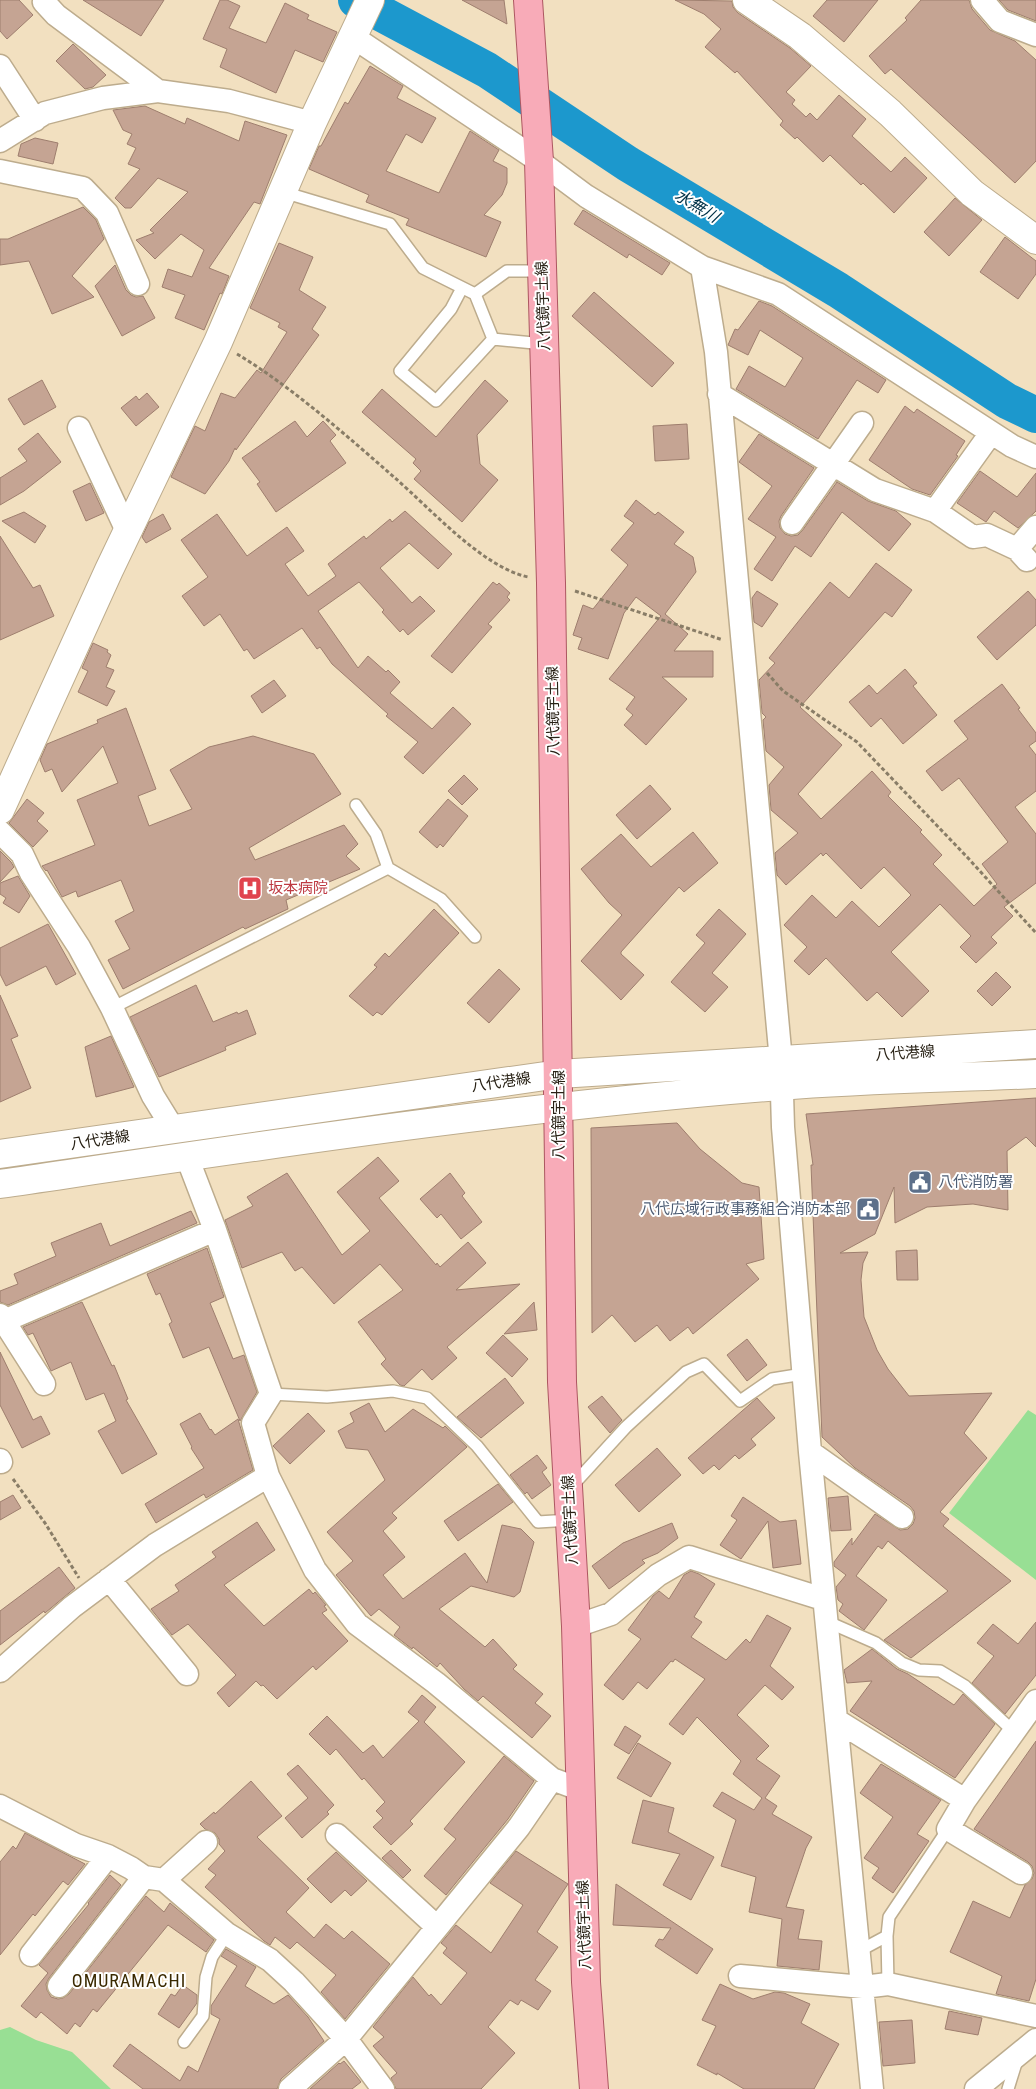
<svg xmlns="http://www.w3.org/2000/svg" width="1036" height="2089" font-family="'Roboto Condensed','Noto Sans JP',sans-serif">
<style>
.green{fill:#98df94}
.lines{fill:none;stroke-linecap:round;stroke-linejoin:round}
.river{stroke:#1c98cd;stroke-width:36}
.building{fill:#c5a493;stroke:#9e7e6e}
.lane-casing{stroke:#bdac8d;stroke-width:14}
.street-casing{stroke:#bdac8d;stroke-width:25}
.secondary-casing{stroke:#bdac8d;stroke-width:30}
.primary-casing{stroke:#ac5761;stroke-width:30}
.path{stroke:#897d67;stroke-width:3;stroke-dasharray:4 2.5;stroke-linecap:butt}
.lane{stroke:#fff;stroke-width:11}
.street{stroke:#fff;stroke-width:22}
.secondary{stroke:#fff;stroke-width:28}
.primary{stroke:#f8abb8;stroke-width:28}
.labels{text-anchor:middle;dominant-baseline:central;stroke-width:4;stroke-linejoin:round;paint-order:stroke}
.street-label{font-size:15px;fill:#292216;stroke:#fff}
.health-label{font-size:15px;fill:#be3a42;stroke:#fff;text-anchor:start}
.service-label{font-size:15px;fill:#4e5e75;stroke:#fff;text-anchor:start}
.water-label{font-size:16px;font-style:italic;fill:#003147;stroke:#fff}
.quarter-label{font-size:18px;letter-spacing:1px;fill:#3a2900;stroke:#fff}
</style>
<rect width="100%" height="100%" fill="#f2e0c0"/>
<path class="green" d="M1028,1410l8,5v165l-87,-67z
M10,2027l26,13 36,12 39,37h-111v-59z"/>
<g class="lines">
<path class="river" d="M356,0l131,70 141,94 210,126 169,111 29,14"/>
</g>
<path class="building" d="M0,0h19l14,15 -26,24 -7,-8z
M83,0h81l-23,36z
M220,0h7l13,6 -11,22 37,15 19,-40 24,12 -2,4 30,13 -14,30 -28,-12 -19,43 -56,-26 7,-18 -24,-10z
M462,0h42l3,24z
M675,0l57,1 1,6 5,6 52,35 21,18 -25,26 9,8 -3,4 14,13 4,-4 7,7 22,-25 27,24 -14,17 39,36 14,-15 22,21 -33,35 -31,-30 -2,2 -31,-30 -7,7 -26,-25 -2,2 -15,-14 3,-4 -46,-50 -2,2 -30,-26 16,-18 -17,-15z
M827,0h51l-34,42 -31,-26z
M921,0h48l3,9 18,21 25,11 21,19v101l-21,22 -124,-114 -6,5 -16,-18 38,-36 -2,-2z
M999,0h37v21l-28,-11z
M73,44l33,31 -13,12 -8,2 -29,-28z
M370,66l33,20 -6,12 39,20 -14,25 -16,-9 -20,37 53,22 31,-62 29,19 -6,11 14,7v15l-5,12 -18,20 17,7 -15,35 -80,-32 3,-6 -43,-17 3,-7 -60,-26 10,-23h2l24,-44 3,2z
M145,106l40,18 2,-6 52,23 6,-20 42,14 -27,69 -6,-2 -45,66 20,8 -7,18 -2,-1 -16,37 -29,-12 10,-23 -23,-8 6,-18 24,8 12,-27 -23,-16 -26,25 -19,-19 18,-7 -4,-3 38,-38 -30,-14 -27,30h-6l-10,-10 25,-29 -12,-5 8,-16 -9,-4 5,-10 -9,-4 -10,-20z
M35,138l23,5 -5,21 -35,-8 3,-12z
M955,198l27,22 -33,36 -25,-24z
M83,207l13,13 8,19 -32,37 22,21 -42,17 -23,-53 -29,4v-26h8z
M583,210l87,53 -8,12 -33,-21 -2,4 -53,-34z
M1005,237l31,24v13l-18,25 -38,-27z
M279,243l34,14 -14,33 27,17 -14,22 7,6 -83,115 -1,-2 -6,13 -24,33 -34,-17 24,-51 10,5 16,-38 14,5 22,-28 4,3 26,-41 -9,-5 2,-4 -30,-15z
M115,265l11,25 5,5 5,2 7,-1 12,22 -33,18 -27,-50z
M594,292l80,71 -22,24 -80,-71z
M759,301l13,5 114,74 -8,13 -21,-13 -39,59 -82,-50 13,-23 36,21 18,-29 -43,-28 -12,25 -20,-10 7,-16 3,1z
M42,380l14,27 -32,18 -16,-26z
M485,380l23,21 -31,34 3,29 18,16 -36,42 -48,-43 7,-8 -8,-8 3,-4 -54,-47 20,-23 54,48z
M147,393l12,14 -23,19 -15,-18 15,-12 3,4z
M905,406l9,7 3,-4 48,32 -9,14 2,1 -28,39 -18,-6 -43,-29z
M295,421l12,16 16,-16 13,14 -6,6 16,22 -70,49 -19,-28 3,-2 -18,-24z
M687,424l2,35 -34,2 -2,-35z
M38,433l23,29 -37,29 -24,14v-27l27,-17 -9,-12z
M759,434l55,34 -33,48 -2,5 1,7 5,6 6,2 7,-1 4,-4 35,-49 31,19 28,10 15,13 -22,27 -47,-39 -31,45 -16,-11 -23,35 -18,-12 22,-32 -28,-18 24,-33 -33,-24z
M980,471l37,26 19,-24v38l-18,17 -24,-17 -8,11 -29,-19z
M90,483l14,30 -18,8 -13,-30z
M636,500l19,15 3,-3 26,20 -10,12 19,13 3,15 -31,42 23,20 -14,17h39v26h-51l25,22 -41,46 -22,-20 9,-10 -7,-6 9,-12 -26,-18 52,-63 -25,-19 -12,16 -16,46 -30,-10 4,-11 -9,-3 10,-30 10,4 35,-44 -17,-15 23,-27 -10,-7z
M405,511l47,43 -14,15 -29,-26 -29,25 32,35 8,-7 15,15 -27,24 -5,-6 -3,3 -18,-20 2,-2 -25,-28 -41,29 40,57 10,-12 18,16 2,-2 12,12 -10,11 42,36 21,-22 18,17 -48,50 -19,-17 14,-15 -32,-26 2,-2 -56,-50 -12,-17 -3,2 -15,-21 -48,31 -7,-10 -3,2 -24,-37 -16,12 -22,-30 26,-19 -27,-37 36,-26 30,42 40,-29 17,24 -19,13 23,32 28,-20 -8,-12 36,-28 2,3 24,-20 2,3z
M24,512l22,14 -11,17 -33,-22z
M163,514l8,15 -25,14 -4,-6 7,-15z
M0,536l33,52 7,-3 14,31 -54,24z
M876,563l36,27 -20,27 -7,-5 -85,95 42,38 -44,49 23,25 51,-48 19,21 -3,4 34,34 -2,2 22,23 -9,9 41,42 23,-22 -15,-20 26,-22 -49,-64 -17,13 -16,-20 42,-32 -14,-18 48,-37 18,24 -2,1 18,24v8l-7,5 7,9v36l-21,16 21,27v49l-32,24 9,9 -22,21 6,6 -21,20 -16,-16 11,-11 -31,-32 -49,48 38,39 -27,26 -25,-25 -10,9 -41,-43 -17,17 -15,-14 13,-14 -23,-22 28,-30 24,23 16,-17 27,26 32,-32 -27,-28 -23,22 -35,-36 -3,3 -2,-3 -35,32 -9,-10 -2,-22 23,-20 -27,-23 -2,-25 15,-18 -18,-16 -3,-31 3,-3 -4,-4 -3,-33 16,-17 -6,-5 61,-76 19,16z
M493,582l4,3 2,-2 11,10 -3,4 3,3 -22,24 4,3 -40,46 -21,-17z
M757,591l21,13 -16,23 -8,-5 -2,-24z
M1028,591l8,9v25l-39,35 -20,-23z
M93,643l15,7 -1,2 4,3 -5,12 8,3 -8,17 9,4 -8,15 -29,-14 10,-21 -6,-3z
M905,669l12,14 -4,3 24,29 -34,29 -22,-26 -10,9 -22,-25 20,-17 8,9z
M274,680l12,16 -24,17 -11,-17z
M126,708l30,81 -18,7 11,30 43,-17 -22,-39 39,-23 44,-11 61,18 27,40 -92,54 6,12 89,-35 14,19 -12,12 14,13 -74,31 2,9 -43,20 -2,-2 -120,62 -15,-29 22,-11 -15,-28 19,-10 -13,-31 -43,17 -2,-6 -14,6 -15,-27 -1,1 -4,-5 53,-21 -18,-45 41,-17 -15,-37 -41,46 -10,-23 -7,3 -5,-12 7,-16 51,-21 -1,-3z
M464,775l14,14 -16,16 -14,-14z
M650,785l21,24 -34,30 -21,-24z
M27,799l17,14 -7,8 11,10 -15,16 -24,-24z
M448,799l20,17 -25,31 -3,-3 -3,4 -18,-16z
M693,832l25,31 -34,29 -5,-5 -58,65v2l23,21 -23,25 -40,-39 41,-46 -13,-12 -28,-34 40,-35 30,33z
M0,851l11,11 3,5 -14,15z
M18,876l12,20 -11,17 -16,-10 3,-5 -6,-4v-11z
M434,909l25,24 -77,82 -5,-3 -4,4 -24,-20 28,-29 -3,-2 11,-12 4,4z
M719,909l27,25 -34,39 16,14 -23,25 -34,-30 34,-39 -9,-8z
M48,924l28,50 -20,11 -10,-19 -40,20 -6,-12v-26z
M499,969l21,20 -31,34 -22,-20z
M996,972l15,15 -19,19 -15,-15z
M196,985l17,37 24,-10 1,2 9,-4 9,24 -29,12 -2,1 1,3 -24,10 -43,17 -29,-60z
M0,995l18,41 -7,3 20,49 -31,14z
M111,1036l23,51 -38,10 -11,-50z
M1036,1098v49l-10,-10 -19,14 1,59 -35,-6 -46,3 -32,16 -1,-36 -19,47 -35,19 28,-1 -5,11 -2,17 3,37 13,33 11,19 21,27 83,-3 -28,40 23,25 -47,54 9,7 -6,7 68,55 -100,77 -27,-18 64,-49 -60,-50 -6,8 -4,-3 -22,30 31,24 -23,30 -25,-19 4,-7 -5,-4 -2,-13 10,-12 -12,-9v-4l18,-24v7l23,-31 25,16 8,-1 5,-5 2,-6 -1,-7 -4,-5 -55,-38 -33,-31 -11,-272h2l-7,-51z
M677,1123l23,26 42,34 17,4 5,72 -18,5 13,15 -66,55 -5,-7 -18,14 -13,-16 -22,17 -23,-27 -20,18 -1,-205z
M378,1157l21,24 -20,17 57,67 1,-2 3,4 28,-25 18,21 -30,27 64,-6 -73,63 10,11 -25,22 -10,-11 -18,17 -4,-1 -19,-21 5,-5 -28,-37 45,-32 -23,-26 -46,40 -32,-37 -7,4 -13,-19 -40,16 -17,-48 28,-14 -6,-9 40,-24 55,82 28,-24 -33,-39z
M450,1173l15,20 -3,3 20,26 -21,17 -20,-25 -4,4 -17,-19z
M191,1211l6,12 -189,82 -8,-3v-11l18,-7 -4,-10 42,-18 -5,-13 50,-20 9,23z
M207,1248l17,49 -14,6 23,56 11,-4 13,37 -17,29 -31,-74 -26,11 -14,-34 3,-2 -12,-29 -4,2 -9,-21z
M917,1250l1,30h-21l-1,-29z
M82,1302l30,64 2,-1 14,34 -2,1 31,54 -35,20 -24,-43 18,-10 -12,-28 -18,7 -15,-38 -20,9 -18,-38 -5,2 -5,-8z
M534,1302l3,28 -33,4z
M503,1335l25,24 -16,18 -26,-24z
M747,1339l20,26 -20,16 -20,-26z
M0,1352l33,68 8,-4 9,18 -28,14 -22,-43z
M505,1378l19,25 -43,35 -24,-21z
M602,1396l20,24 -12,13 -22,-26z
M757,1398l18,20 -24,21 5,6 -17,14 -4,-4 -16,15 -5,-5 -11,9 -15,-16z
M369,1403l16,29 28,-23 30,19 2,-2 22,21 -75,66 5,5 -14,13 22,26 -22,18 20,24 62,-46 22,30 15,-58 19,4 13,13 -14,50 -6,5 -43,-11 -32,23 46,38 8,-8 24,26 -4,4 30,25 -8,9 16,13 -19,22 -49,-42 -5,5 -14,-12 -24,-26 -3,4 -24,-20 -1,2 -18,-14 6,-8 -21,-18 -8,7 -35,-41 17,-14 -26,-29 58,-52 -17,-30 -22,-2 -8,-17 16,-9 -4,-9z
M200,1413l10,17 1,-1 4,6 23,-16 15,51 -47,28 -2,-4 -48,29 -11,-19 59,-36 -13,-20 1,-1 -12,-23z
M308,1413l17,18 -35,33 -17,-18z
M657,1448l24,27 -42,37 -24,-27z
M537,1455l10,13 -5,4 9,13 -19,14 -5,-7 -2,2 -15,-19z
M498,1484l15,18 -55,39 -14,-20z
M13,1495l8,13 -21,12v-18z
M848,1496l3,34 -20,1 -3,-33z
M743,1497l37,25 16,-2 5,44 -28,4 -5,-47 -27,38 -21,-14 17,-25 -6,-4z
M257,1522l18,28 -51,35 40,41 45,-37 4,5 2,-2 11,13 -2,1 3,4 -5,3 26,28 -32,29 -3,-4 -36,33 -14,-14 -2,1 -5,-5 -27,26 -12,-14 19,-18 -48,-51 -16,11 -21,-26 28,-18 -4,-6 41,-28 -4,-5z
M672,1523l6,15 -20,15 -16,7 3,3 -36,26 -17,-23 31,-23z
M59,1567l16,21 -30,25 -1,-2 -44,34v-34z
M691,1571l8,3 16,10 -21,33 8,5 -11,15 35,23 20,-21 4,4 17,-28 24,13 -21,38 24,21 -12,13 -17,-15 -28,30 32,31 -13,13 24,17 -15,22 12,8 -5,8 40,23 -6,11 -20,59 18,3 -6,29 24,2 -3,29 -42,-4 5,-47 -33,-7 7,-35 -35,-11 15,-46 -23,-14 9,-14 32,18 8,-12 -29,-24 8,-13 -44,-44 -14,18 -14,-11 36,-45 -30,-20 -2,3 -2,-1 -24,28 -9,-7 -15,18 -19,-15 37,-46 -13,-9 25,-34 6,-5 10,8 15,-24z
M1036,1622v53l-31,39 -33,-31 22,-27 -17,-13 16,-19 25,20z
M872,1649l25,20 11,5 46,31 9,-11 32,30 -40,54 -105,-67 22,-30 -25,2 -3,-13z
M422,1695l14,12 -12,15 41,40 -55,59 3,3 -22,21 -18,-18 10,-9 -7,-7 9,-9 -21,-24 -2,2 -26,-31 -6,6 -21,-21 18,-18 36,37 10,-8 10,13 36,-37 -11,-9z
M625,1726l16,10 -12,18 -15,-9z
M1036,1741v238l-7,22 -33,-7 6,-18 -52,-24 23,-51 37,17 15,-33 7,-6 2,-6 -2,-7 -4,-4 -54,-33z
M638,1743l33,20 -20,34 -34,-19z
M504,1756l30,25 -26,38 -62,76 -22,-19 32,-37 -12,-10z
M881,1764l60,36 -24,34 12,7 -36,52 -21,-15 7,-10 -15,-10 29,-41 -33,-24z
M298,1765l36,40 -7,7 2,2 -27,24 -17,-20 23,-20 -21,-24z
M251,1781l31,35 -25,21 52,51 -23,24 28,26 12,-14 18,15 8,-8 38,33 -45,55 -24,-27 15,-17 -39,-33 -7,7 -15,-12 -5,8 -6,-4 -59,-54 11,-12 -8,-6 17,-18 -6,-7v-5l-4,-6 -10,-4 -5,-5 14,-12 1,2z
M643,1800l31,8 -6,24 46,25 -23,43 -28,-15 17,-31 -48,-11z
M25,1833l60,31 -17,21 -5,-4 -28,35 -2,-2 -33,41v-93l13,-16 3,3z
M391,1850l20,20 -8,8 -21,-20z
M516,1851l52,33 -31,48 21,15 -23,33 16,11 -13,19 -17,-10 -3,5 -8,-5 -22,27 27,26 -34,36h-85l-5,-11 6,-5 -24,-27 11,-9 -11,-10 40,-50 16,19 2,-2 10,11 26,-32 -24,-20 4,-5 -6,-5 15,-18 35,28 32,-48 -33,-22z
M336,1852l31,29 -16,15 -6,-6 -14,13 -24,-24z
M110,1875l11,10 -72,93 -3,6 1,6 4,7 7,2 5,-1 6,-4 77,-98 18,16 6,-9 44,37 -8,12 -38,-27 -71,87 -4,-3 -13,18 -5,-4 -8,11 -26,-22 -5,6 -15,-12 27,-33 -9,-8 50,-61 -1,-1z
M616,1884l97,65 -16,25 -42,-28 4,-7 4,1 8,-12 -58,-3z
M226,1949l30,18 -11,19 29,18 14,-9 20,22 16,24 -43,38 -4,10h-134l-30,-23 17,-22 50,37 8,-15 10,6 22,-53 -9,-5v-8l26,-40 -16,-10z
M720,1984l33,15 22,-7 9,1 26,11 -9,19 38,21 -25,45h-70l-27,-16v2l-20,-10 19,-39 -14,-6z
M183,1985l14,10v8l-18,25 -21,-14 13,-20 4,2z
M949,2011l33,7 -4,17 -33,-6z
M912,2020l3,43 -32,3 -4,-44z
M344,2061l17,21 -9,7h-42l29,-26 1,1z"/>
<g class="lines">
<g class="lane-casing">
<path id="lane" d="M283,192l107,32 33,44 52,26 18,45
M462,288l-11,21 -51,62 36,30 57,-62 51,5
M475,294l32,-23h36
M356,805l20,29 12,34 53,31 34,38
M112,1008l276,-140
M271,1394l56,3 66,-6 34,7 50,48 61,76 32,-2
M572,1486l54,-59 60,-55 18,-8 36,37 32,-22 31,-5
M828,1622l48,21 26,20 17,7 21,1 25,15 48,45
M887,1936l1,48
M859,1951l28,-15 2,-19 59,-88
M184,2042l19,-26 3,-39 6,-20 15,-23
M1008,2089l9,-29"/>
</g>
<g class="street-casing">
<path id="street" d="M45,0l-1,2 12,13 102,76
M982,0l18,21 36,14
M353,37l186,124 47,35 116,71 76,27 234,152 24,11
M0,66l35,54
M0,141l45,-28 58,-15 55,-7 71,10 83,22
M0,171l83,17 24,25 31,71
M702,267l14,85 65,709 2,66 27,325 62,637
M719,394l156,96 60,21 38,26 14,-2 30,14 10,11
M79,428l49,105
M935,511l56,-78
M792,523l70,-100
M1017,549l19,-22
M0,832l22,22 9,19 48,74 33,61 41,88 21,34
M187,1157l28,73 56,164 -18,29 15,53 47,94 42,54 79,59 116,96 27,10
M0,1315l44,69
M0,1321h4l211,-91
M810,1452l92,65
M0,1460l1,2
M109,1579l78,95
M576,1626l35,-12 47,-39 31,-18 134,42
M0,1671l72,-64 83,-62 113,-69
M836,1720l129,80
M0,1806l76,39 32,11 23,12 13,9 20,3 63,54 43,26 24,22 52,57 37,50
M337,1835l99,91
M1021,1873l-73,-44 17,-29 71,-99
M164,1880l42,-38
M31,1955l77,-99
M740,1976l123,11 25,-3 148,32
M59,1986l85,-109
M290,2089l56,-50 173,-212 33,-48
M976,2089l60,-49"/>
</g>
<g class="secondary-casing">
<path id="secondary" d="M747,0l53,36 90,77 82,80 64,47
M0,810l109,-240 109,-228 94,-219 58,-123
M0,1154l559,-80 477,-30
M0,1184c259,-38 518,-78 780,-98 85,-7 171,-8 256,-12"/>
</g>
<g class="primary-casing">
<path id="primary" d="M528,0l11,161 12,422 11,799 14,244 10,356 8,107"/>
</g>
<path class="path" d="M237,354c55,33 110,82 158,124 36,31 87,89 133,99
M575,591l148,49
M767,673l16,18 74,51 111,116 68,75
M13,1479l32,44 34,55"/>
<use href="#lane" class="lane"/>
<use href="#street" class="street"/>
<use href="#secondary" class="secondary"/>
<use href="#primary" class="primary"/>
</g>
<defs>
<g id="hospital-square" transform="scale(1.25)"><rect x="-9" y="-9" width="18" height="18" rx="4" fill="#e0444e" stroke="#fff"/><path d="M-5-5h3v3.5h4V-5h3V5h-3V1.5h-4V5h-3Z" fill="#fff"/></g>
<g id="civic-square" transform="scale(1.25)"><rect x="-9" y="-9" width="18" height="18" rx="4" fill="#5c6f8a" stroke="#fff"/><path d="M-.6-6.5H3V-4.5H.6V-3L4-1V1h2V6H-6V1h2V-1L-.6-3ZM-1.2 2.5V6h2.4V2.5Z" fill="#fff"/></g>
</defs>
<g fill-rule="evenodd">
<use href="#hospital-square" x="250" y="888"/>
<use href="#civic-square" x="920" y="1182"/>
<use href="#civic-square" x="868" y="1209"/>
</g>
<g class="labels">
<g class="street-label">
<text transform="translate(543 306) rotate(-92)">八代鏡宇土線</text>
<text transform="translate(553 711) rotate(-91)">八代鏡宇土線</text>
<text transform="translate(905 1053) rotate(-4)">八代港線</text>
<text transform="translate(501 1082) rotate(-8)">八代港線</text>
<text transform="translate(559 1115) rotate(-90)">八代鏡宇土線</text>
<text transform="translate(100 1140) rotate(-8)">八代港線</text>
<text transform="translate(570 1520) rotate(-93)">八代鏡宇土線</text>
<text transform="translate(584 1925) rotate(-92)">八代鏡宇土線</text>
</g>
<g class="health-label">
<text x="268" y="888">坂本病院</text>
</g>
<g class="service-label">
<text x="938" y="1182">八代消防署</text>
<text x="850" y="1209" text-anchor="end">八代広域行政事務組合消防本部</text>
</g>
<g class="water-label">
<text transform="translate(697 206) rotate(31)">水無川</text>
</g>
<g class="quarter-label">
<text x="129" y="1980">OMURAMACHI</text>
</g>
</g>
</svg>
